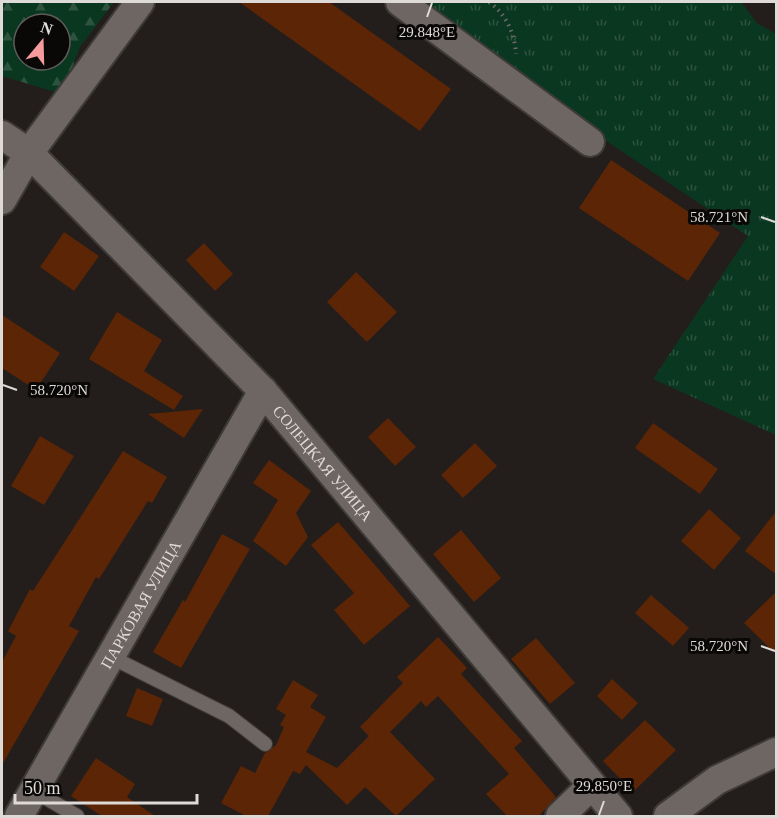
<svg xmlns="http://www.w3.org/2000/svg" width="778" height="818" font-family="'Times New Roman',serif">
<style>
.grass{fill:url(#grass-tufts)}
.forest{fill:url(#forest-firs);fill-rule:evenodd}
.building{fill:#5c2505}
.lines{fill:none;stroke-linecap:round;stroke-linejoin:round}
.service-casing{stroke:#3e3a38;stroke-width:16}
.minor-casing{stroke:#3e3a38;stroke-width:32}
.path{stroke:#6e6967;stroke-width:4;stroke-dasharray:1.5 4.5;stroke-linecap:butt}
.service{stroke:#6d6663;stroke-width:14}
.minor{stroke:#6d6663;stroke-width:28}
.ticks{fill:none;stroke:#dedad8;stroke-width:2}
.labels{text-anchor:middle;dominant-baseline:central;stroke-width:6;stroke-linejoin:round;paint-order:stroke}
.street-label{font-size:16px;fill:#dedad8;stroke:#0a0807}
.ticks-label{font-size:15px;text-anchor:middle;fill:#dedad8;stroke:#0a0807;stroke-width:6;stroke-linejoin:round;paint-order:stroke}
</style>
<defs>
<pattern id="grass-tufts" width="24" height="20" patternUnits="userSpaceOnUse" patternTransform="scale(1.5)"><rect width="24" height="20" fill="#0a371f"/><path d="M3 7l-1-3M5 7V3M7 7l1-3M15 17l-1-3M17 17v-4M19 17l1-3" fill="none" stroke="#2d533f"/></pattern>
<pattern id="forest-firs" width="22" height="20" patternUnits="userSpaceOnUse" patternTransform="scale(1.5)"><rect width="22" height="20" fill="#0a371f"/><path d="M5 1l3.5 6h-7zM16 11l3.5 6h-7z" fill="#2d533f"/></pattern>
</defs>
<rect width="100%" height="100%" fill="#231e1b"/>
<path class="grass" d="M415,2h326l16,21 19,11v401l-123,-56 95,-143 -152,-102z"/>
<path class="forest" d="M2,2h112l-34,45 -18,47 -60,-18zM24,24h36v36h-36z"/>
<path class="building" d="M239,2h90l122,87 -31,42z
M611,160l109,73 -32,48 -109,-73z
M64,232l35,24 -25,35 -34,-24z
M204,243l29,31 -18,17 -29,-31z
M356,272l41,40 -30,30 -40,-40z
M117,312l45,28 -18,31 39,25 -9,14 -85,-51z
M2,315l58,38 -24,37 -34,-22z
M203,409l-19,29 -36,-24z
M388,418l28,29 -21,19 -27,-29z
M653,423l65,46 -18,25 -65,-46z
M40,436l34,20 -30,49 -33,-19z
M475,443l22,23 -34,32 -22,-23z
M123,451l44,26 -15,26 -4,-2 -49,78 -3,-2 -27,49 10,5 -77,134v-103l14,-26 -8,-5 22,-42 3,2z
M269,460l42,31 -15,22 12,24 -22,29 -33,-25 25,-41 -25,-17z
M709,509l32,29 -27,32 -33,-29z
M777,510v65l-32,-24z
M338,522l72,84 -46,39 -30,-35 20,-17 -43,-48z
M461,530l40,48 -27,24 -41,-48z
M222,534l28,15 -69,119 -28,-16 30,-52 2,2z
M777,591v64l-33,-32z
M651,595l38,33 -16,18 -38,-33z
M438,637l29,31 -6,6 61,67 -8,7 42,49 -17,19h-32l-21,-22 23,-20 -71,-78 -12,11 -5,-6 -31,31 45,47 -39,37 -31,-29 -18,18 -41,-40 -6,9 -7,-3 -25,45h-22l-25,-13 20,-37 14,7 10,-20 11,-8 8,-18 -4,-2 6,-10 -10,-6 17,-29 25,15 -8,12 16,10 -20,35 31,16 32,-32 -9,-9 43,-44 -6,-6z
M536,638l39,45 -25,21 -39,-45z
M612,679l26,24 -16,17 -25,-24z
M137,688l26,11 -11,27 -26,-10z
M645,720l31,30 -43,42 -30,-31z
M96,758l39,26 -8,13 28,19h-53l-31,-20z"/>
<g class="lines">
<g class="service-casing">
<path id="service" d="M111,657l118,59 36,28
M34,791l43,25"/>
</g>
<g class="minor-casing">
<g id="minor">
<path d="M400,2l190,140"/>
<path id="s1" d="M2,135l27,18 234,238 355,425"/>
<path d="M2,200l27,-47 111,-151"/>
<path id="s2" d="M19,816l244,-425"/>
<path d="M560,816l31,-30"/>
<path d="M668,816l49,-36 59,-28"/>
</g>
</g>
<path class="path" d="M489,2c17,12 26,32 27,52"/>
<use href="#service" class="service"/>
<use href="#minor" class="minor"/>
</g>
<path class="ticks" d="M427,17l5,-14M761,217l14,5M3,385l14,5M761,646l14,5M599,815l5,-14"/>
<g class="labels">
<g class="street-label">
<text stroke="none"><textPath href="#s1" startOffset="460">СОЛЕЦКАЯ УЛИЦА</textPath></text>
<text stroke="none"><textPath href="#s2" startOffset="244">ПАРКОВАЯ УЛИЦА</textPath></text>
</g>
</g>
<g class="ticks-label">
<text x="427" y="37">29.848°E</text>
<text x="719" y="222">58.721°N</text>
<text x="59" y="395">58.720°N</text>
<text x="719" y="651">58.720°N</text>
<text x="604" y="791">29.850°E</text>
</g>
<rect width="778" height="818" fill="none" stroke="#dedad8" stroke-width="6"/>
<g transform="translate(42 42) rotate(19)"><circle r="28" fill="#0a0807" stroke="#5f5c5b" stroke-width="1.5"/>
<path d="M0-4.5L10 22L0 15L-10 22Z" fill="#f59b9d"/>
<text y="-9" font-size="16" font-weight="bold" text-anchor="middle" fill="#dedad8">N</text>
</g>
<path d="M15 794v9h182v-9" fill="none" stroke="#dedad8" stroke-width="3"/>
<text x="24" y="794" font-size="18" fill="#dedad8" stroke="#0a0807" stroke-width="4.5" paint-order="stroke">50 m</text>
</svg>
